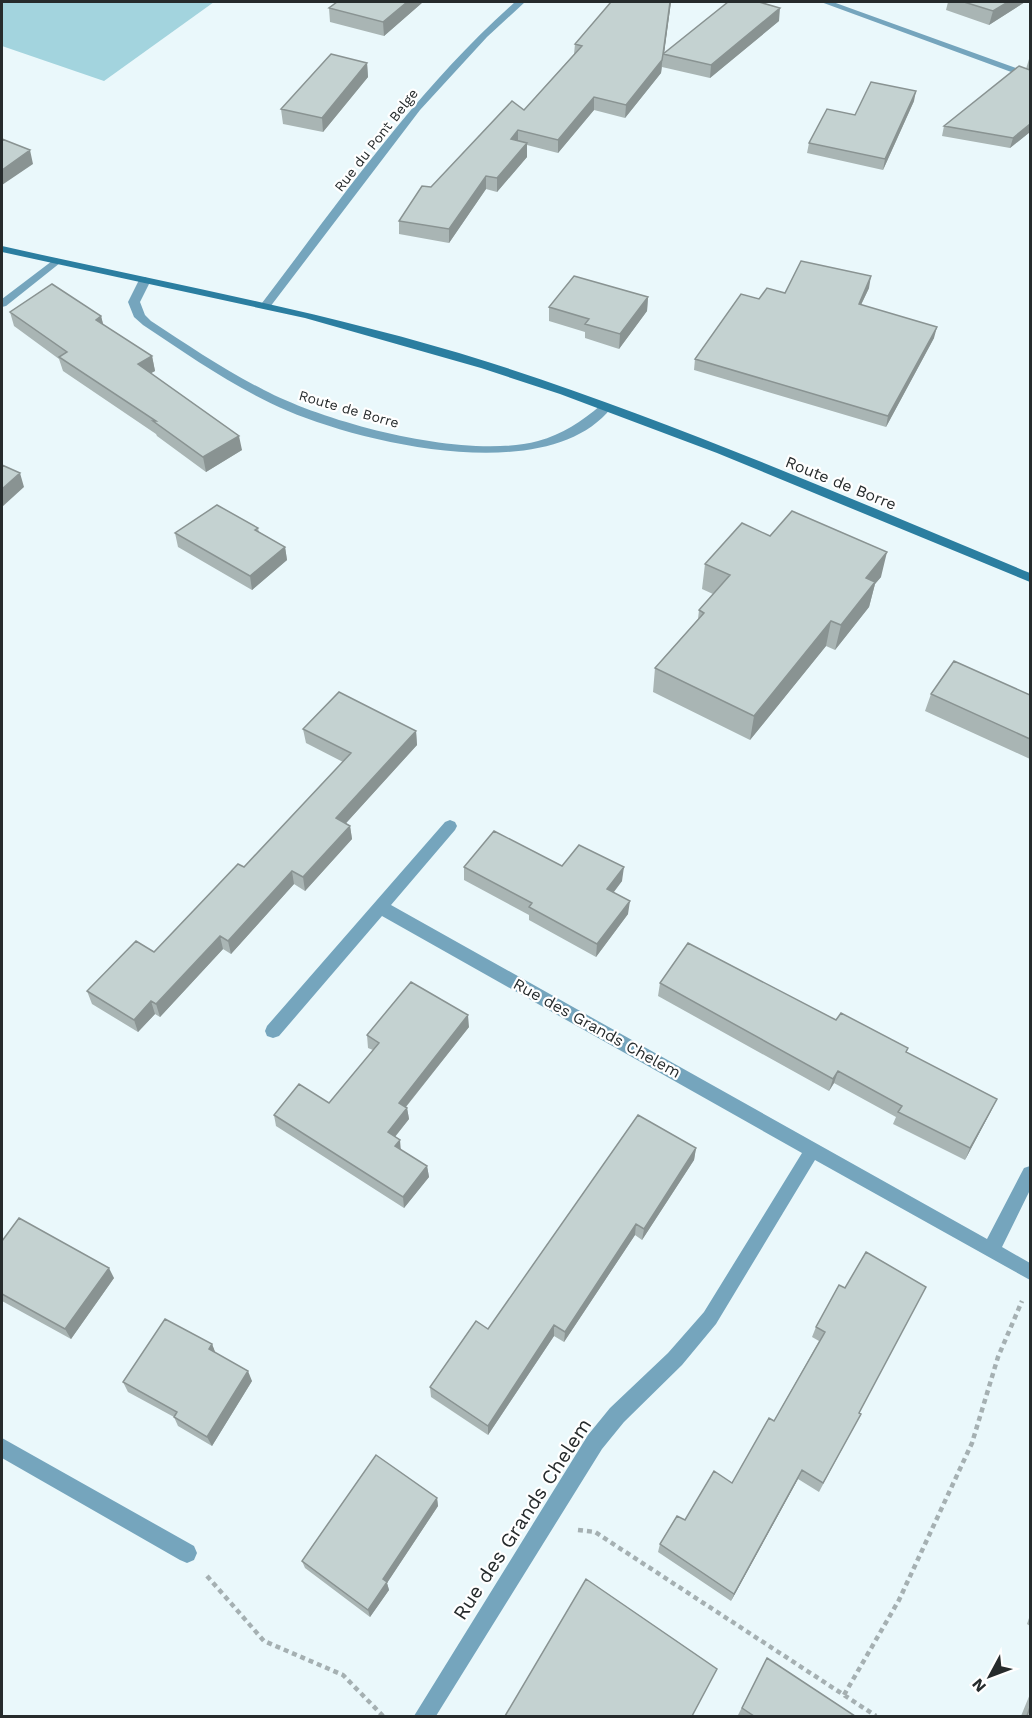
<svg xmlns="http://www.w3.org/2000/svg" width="1032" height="1718" font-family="'Work Sans',sans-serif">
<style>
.green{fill:#a3d4de}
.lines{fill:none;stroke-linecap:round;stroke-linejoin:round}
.path{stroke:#a5b0b2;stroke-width:4.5;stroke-dasharray:5 4;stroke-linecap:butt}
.street{fill:#75a5bd;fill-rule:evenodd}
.secondary{fill:#2b7ea0;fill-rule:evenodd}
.wall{fill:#a9b5b4}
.shaded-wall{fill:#899392}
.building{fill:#c4d2d1;stroke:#899392;stroke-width:1.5}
.labels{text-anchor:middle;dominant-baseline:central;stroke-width:4.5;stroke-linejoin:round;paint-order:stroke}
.far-street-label{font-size:14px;fill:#262b2c;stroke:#fff}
.street-label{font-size:16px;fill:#262b2c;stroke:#fff}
.near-street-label{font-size:20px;fill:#262b2c;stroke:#fff}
</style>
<rect width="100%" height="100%" fill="#eaf8fb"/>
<path class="green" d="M2,2h212l-110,79 -102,-35z"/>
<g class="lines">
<path class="path" d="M578,1530l17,2 281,184
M207,1576l57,65 79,34 40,41
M844,1695l55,-95 73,-157 26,-86 24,-56"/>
<path class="street" d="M515,2h10l-38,35 -67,73 -150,197h-8v-4c80,-105 154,-213 253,-301z
M821,2h12l197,71v6z
M56,258l5,3 -1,2 -54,43 -4,1v-8z
M145,277l6,3 -11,22 5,13 6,6c37,24 73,49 113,69 65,34 202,70 274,51 25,-7 43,-19 63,-36l4,-1 6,4c-62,79 -245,36 -323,3 -52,-22 -98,-55 -145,-86l-9,-8 -6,-15 11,-22z
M450,820l5,2 2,4 -2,4 -64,75 596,334 37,-71 6,-2v24l-28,57 28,16v17l-215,-120 -99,164 -34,41 -58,57 -22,27 -166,267h-22l174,-281 22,-27 58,-55 36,-41 98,-159 -420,-237 -103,120 -6,2 -6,-2 -2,-5 2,-5 178,-204z
M2,1438l192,108 3,7 -3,7 -7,3 -7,-3 -178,-102z"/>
<path class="secondary" d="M2,246c163,37 327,66 486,116 185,59 363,137 542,211v9l-313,-129 -157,-59 -79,-26 -176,-50 -303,-66z"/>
</g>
<path class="wall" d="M337,2h86l-39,34 -54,-14 -1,-14z
M611,2h60l-7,51 115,-32 -69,57 -48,-11 -1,6 -36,45 -31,-8 -36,43 -31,-8v12l-30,35 -11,-3 -37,54 -50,-9v-13l32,-34 93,-77 50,-56 1,-10z
M948,2h77l-36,23 -43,-15z
M1030,58v74l-20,16 -68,-12 2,-10 82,-57 3,-10z
M367,63l1,14 -45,55 -40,-8 -2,-15z
M914,101l-31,69 -76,-17 2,-10 46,-28z
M869,288l-8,17 73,33 -48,89 -192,-57 1,-11 64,-60 26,-6z
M648,297l-1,14 -28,38 -34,-11v-6l-36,-11v-14z
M10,312l91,4 2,9 49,31 3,15 -5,2 92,77 -36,22 -49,-36 -1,-2 -93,-63 -4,-12 -45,-33z
M258,528l1,4 26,15 2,13 -35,30 -74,-43 -3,-14z
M770,536l111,41 -6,7 -6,23 -34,43 -9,-4 -76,94 -97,-48 2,-24 43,-49 1,-9 14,-16 -11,-5 3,-25z
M931,694l99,1v64l-105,-48z
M303,729l113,2 1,14 -71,78 4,3 2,13 -47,52 -11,-7 -63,70 -8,-5 -63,68 -5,-3 -17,18 -46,-28 -5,-13 67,-39 90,-85 99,-105 -37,-19z
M562,866l60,15 -8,11 14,22 -32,43 -67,-37v-5l-65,-35v-13z
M660,983l176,37 72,28 -2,4 85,59 -26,49 -72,-36 3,-7 -62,-34 -5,8 -171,-95z
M469,1027l-63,80 1,1 2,11 -14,18 6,13 26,16 2,11 -25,31 -128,-82 -2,-11 55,-12 44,-53 -5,-2 -1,-13z
M696,1148l-2,12 -52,80 -7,-5 -71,107 -10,-6 -66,99 -57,-38 -1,-10 58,-58z
M2,1241l112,37 -43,61 -69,-38z
M839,1285l20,128 -3,10 -37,69 -21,-13 -67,122 -73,-49 2,-8 72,-61 42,-62 45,-80 -7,-4 4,-10z
M212,1344l3,9 37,28 -40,65 -34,-20 -4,-9 -46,-25 -5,-10z
M437,1498l1,8 -51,77 2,7 -19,27 -65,-49 -3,-7z
M1030,1615v11l-3,-2z
M767,1658l88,58h-115l-2,-1z
M1030,1694v22h-9z"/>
<path class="shaded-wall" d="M407,2h16l-39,34 -1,-14z
M670,2h1l-7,52h-1z
M1008,2h17l-36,23 4,-14z
M780,8l-1,13 -69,57 1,-13z
M663,54l-2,19 -36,45 1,-13z
M367,63l1,14 -45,55 -1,-14z
M916,91l-2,10 -31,69 2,-11z
M594,97v13l-36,43v-13z
M1030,124v8l-20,16 3,-10z
M518,130v13l-7,-4z
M527,143v14l-30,35v-14z
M30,150l3,14 -31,21v-15z
M486,176v13l-37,54v-14z
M871,276l-2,12 -13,27 3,-11z
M648,297l-1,14 -28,38 1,-15z
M101,316l4,15 -9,-11z
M937,327l-3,11 -48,89 2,-11z
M152,356l3,15 -14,8 -3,-15z
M239,436l3,14 -36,22 -3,-15z
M20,473l4,14 -22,20v-18z
M285,547l2,13 -35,30 -2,-14z
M887,552l-6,25 -6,7 -6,23 -34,43 6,-25 25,-47z
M831,621l-5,25 -76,94 4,-24z
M416,731l1,14 -79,87 -2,-14z
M350,826l2,13 -47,52 -2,-14z
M624,867l-2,14 -16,21 1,-13z
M292,871l2,13 -63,70 -3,-13z
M630,901l-2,13 -32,43 1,-13z
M220,936l3,13 -63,68 -4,-13z
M151,1001l4,13 -17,18 -4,-12z
M468,1015l1,12 -69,87 -1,-11z
M838,1071l-4,12 -5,8 4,-12z
M997,1099l-6,12 -26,49 5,-12z
M407,1108l2,11 -20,25 -1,-12z
M400,1140l1,12 -6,-6z
M696,1148l-2,12 -52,80 2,-11z
M427,1166l2,11 -25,31 -1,-11z
M636,1224l-1,11 -71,107 1,-10z
M109,1268l5,10 -43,61 -6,-10z
M554,1325v11l-66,99v-9z
M212,1344l4,10 -7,-5z
M248,1371l4,10 -40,65 -5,-9z
M802,1470l-4,9 -67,122 3,-7z
M437,1498l1,8 -51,77 2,7 -19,27 -2,-7 15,-31z"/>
<path class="building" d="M337,2h70l-24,20 -54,-14z
M611,2h59l-7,52 65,-52h31l21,6 -69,57 -48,-11 -1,6 -36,45 -32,-8 -36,43 -40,-10 -7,9 16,4 -30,35 -11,-2 -37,53 -50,-8 23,-35 9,1 81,-86 12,9 58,-64 -7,-2z
M964,2h44l-15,9z
M331,54l36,9 -45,55 -41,-9z
M1019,66l11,4v54l-17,14 -69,-12z
M871,82l45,9 -31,68 -76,-16 18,-34 28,6z
M2,139l28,11 -28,20z
M801,261l70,15 -12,28 78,23 -49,89 -193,-57 46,-65 18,5 8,-11 18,5z
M574,276l74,21 -28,37 -35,-10 4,-5 -40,-12z
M52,284l49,32 -5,4 56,36 -14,8 101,72 -36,21 -50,-36h3l-97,-64 8,-5 -57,-40z
M2,465l18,8 -18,16z
M217,505l41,23 -3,2 30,17 -35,29 -75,-43z
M792,511l95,41 -21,26 9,4 -34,43 -10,-4 -77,95 -99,-48 49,-55 -5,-3 31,-35 -25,-11 37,-41 28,13z
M954,661l76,34v44l-99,-45z
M339,692l77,39 -80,87 14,8 -47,51 -11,-6 -64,70 -8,-5 -64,68 -5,-3 -17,19 -47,-29 49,-50 18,11 84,-88 6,3 107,-114 -48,-24z
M494,831l68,35 17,-21 45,22 -17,22 23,12 -33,43 -68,-37 3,-4 -68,-36z
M688,943l148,77 5,-7 67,35 -2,4 91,47 -27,49 -72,-36 4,-6 -64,-35 -5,8 -173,-96z
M411,982l57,33 -69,88 8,5 -19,24 12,8 -5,6 32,20 -24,31 -129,-82 25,-31 30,19 50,-60 -12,-8z
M638,1115l58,33 -52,81 -8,-5 -71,108 -11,-7 -66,101 -58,-39 46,-66 12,8z
M19,1218l90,50 -44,61 -63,-35v-53z
M866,1252l60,35 -67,126 2,1 -38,69 -21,-13 -68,124 -74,-50 17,-28 8,4 29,-49 18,12 37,-65 5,3 51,-89 -9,-5 23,-42 6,3z
M165,1319l47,25 -3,5 39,22 -41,66 -33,-20 3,-5 -54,-30z
M376,1455l61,43 -54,81 4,3 -19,28 -66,-49z
M586,1579l131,90 -25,47h-187z
M767,1658l88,58h-101l-12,-8z
M1030,1707v9h-3z"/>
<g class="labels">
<g class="far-street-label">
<text transform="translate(376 140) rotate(-52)">Rue du Pont Belge</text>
<text transform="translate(349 409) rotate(16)">Route de Borre</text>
</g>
<g class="street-label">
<text transform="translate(841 483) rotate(22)">Route de Borre</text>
<text transform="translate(597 1028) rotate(29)">Rue des Grands Chelem</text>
</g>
<g class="near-street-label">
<text transform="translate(522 1519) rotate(-57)">Rue des Grands Chelem</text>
</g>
</g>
<rect width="1032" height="1718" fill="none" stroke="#262b2c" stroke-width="6"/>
<g transform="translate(990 1676) rotate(229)" stroke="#ffffff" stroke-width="4.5" paint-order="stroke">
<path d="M0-4.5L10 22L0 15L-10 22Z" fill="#262b2c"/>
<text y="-9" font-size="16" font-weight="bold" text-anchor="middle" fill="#262b2c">N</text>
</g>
</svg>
